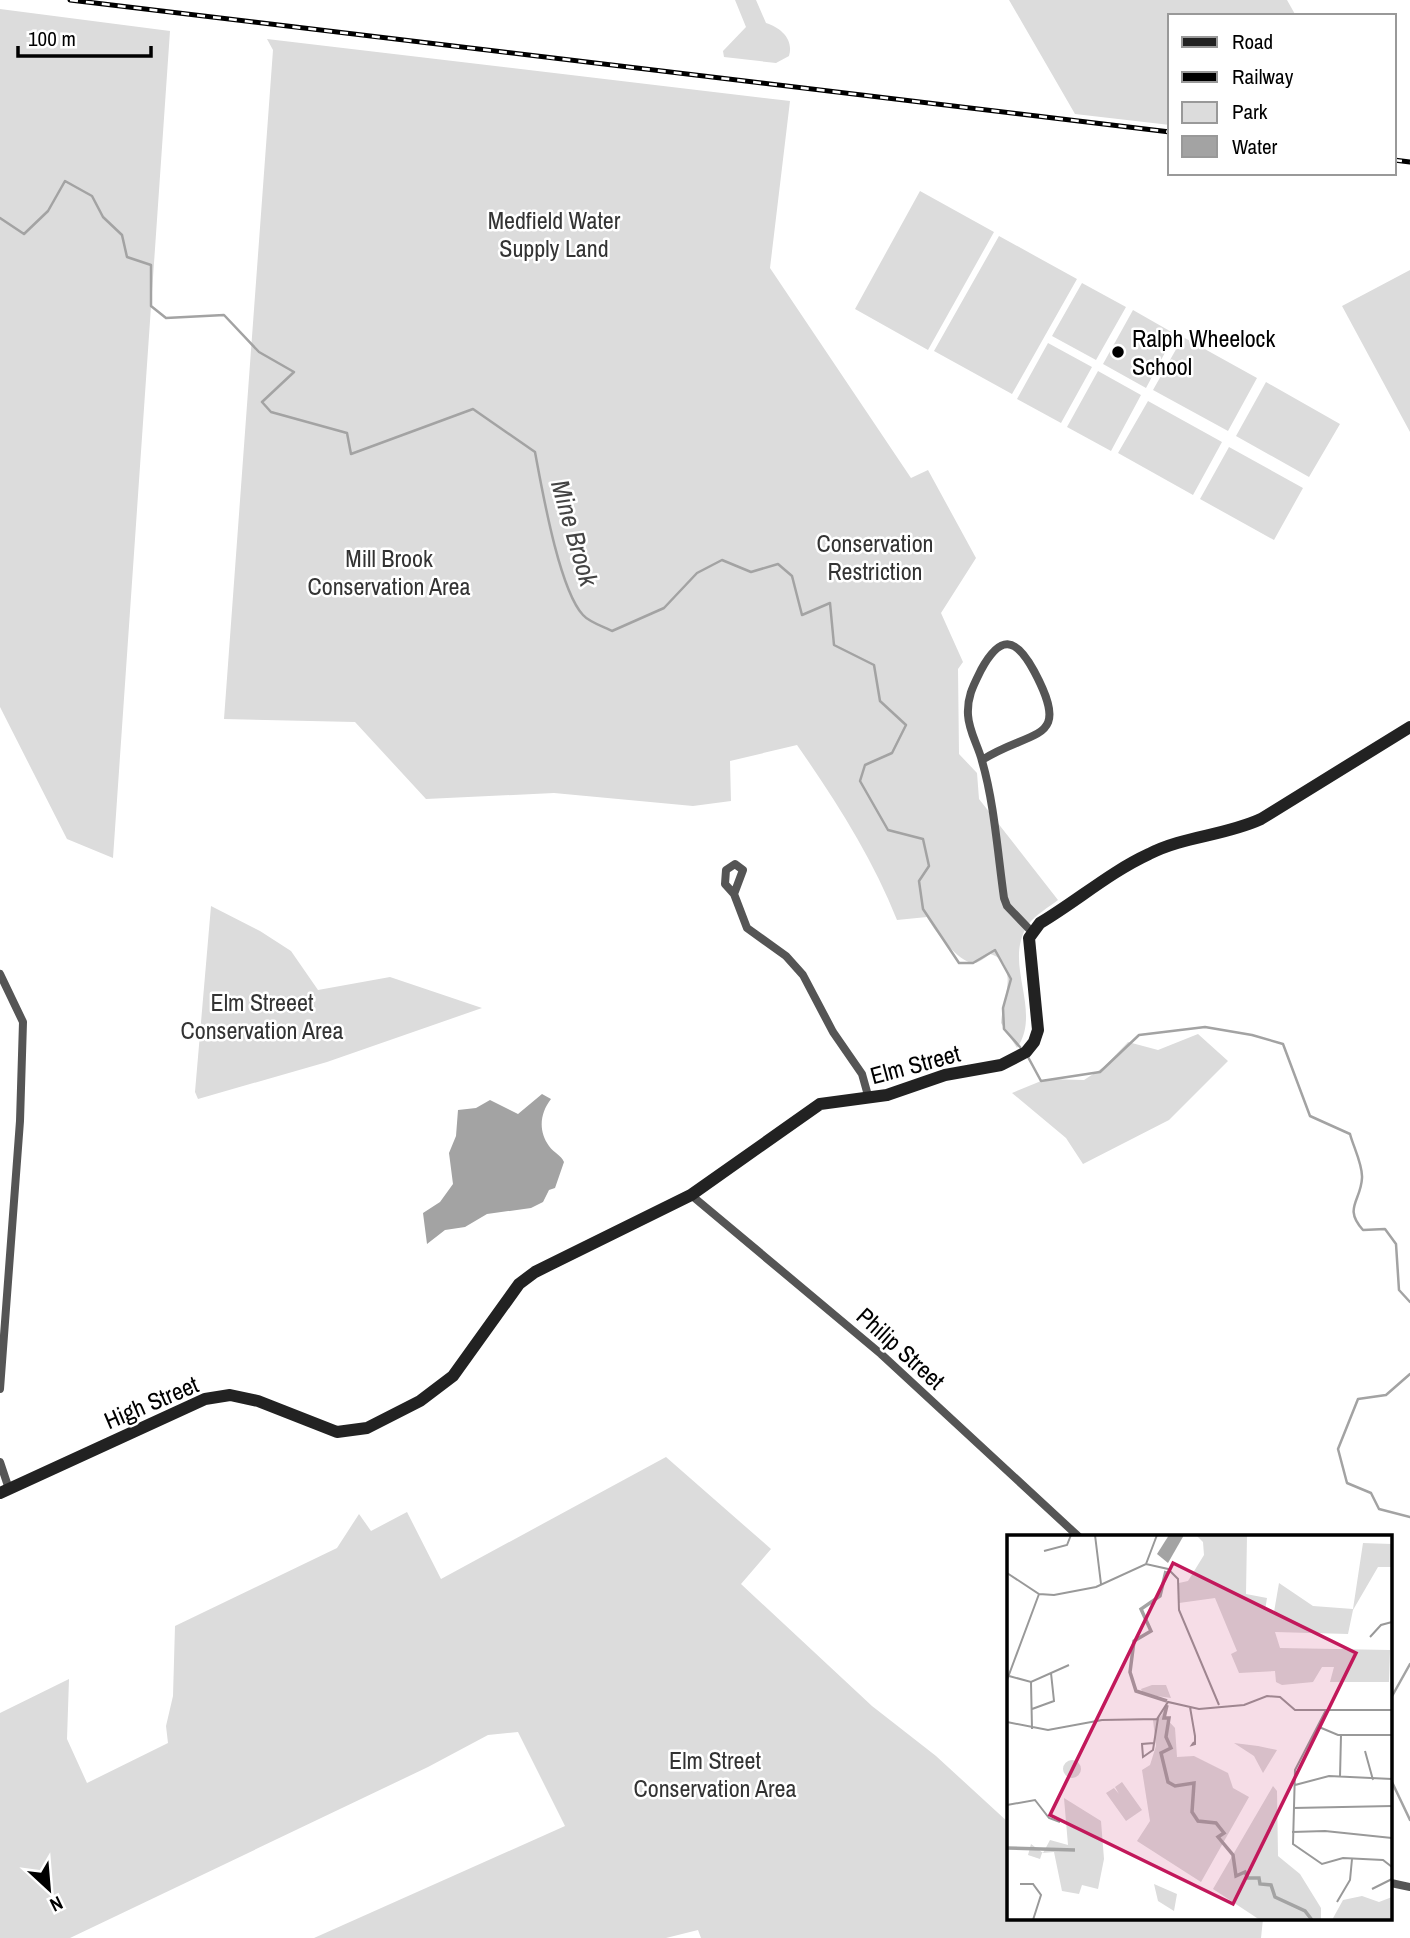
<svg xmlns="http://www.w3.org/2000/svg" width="1410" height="1938" font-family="'Archivo Narrow',sans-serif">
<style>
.green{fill:#dcdcdc}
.water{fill:#a3a3a3}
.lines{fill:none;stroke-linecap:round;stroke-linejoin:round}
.stream{stroke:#a3a3a3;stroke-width:2.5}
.street{stroke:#555;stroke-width:8}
.secondary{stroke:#222;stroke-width:12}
.rail-casing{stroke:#000;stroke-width:5}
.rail{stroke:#fff;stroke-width:2.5;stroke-dasharray:8;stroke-linecap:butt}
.poi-dot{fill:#000;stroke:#fff;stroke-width:2.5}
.labels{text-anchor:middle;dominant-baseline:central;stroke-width:5;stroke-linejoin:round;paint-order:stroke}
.park-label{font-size:24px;fill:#333;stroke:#fff}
.poi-label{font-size:24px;fill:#000;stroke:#fff;text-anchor:start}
.street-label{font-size:24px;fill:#000;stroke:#fff}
.water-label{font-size:26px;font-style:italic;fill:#444;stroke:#fff}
.inset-river{fill:none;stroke:#a3a3a3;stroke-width:3.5}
.inset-road{fill:none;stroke:#999;stroke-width:2}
.view{fill:#c2185b;fill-opacity:0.15;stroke:#c2185b;stroke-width:3.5}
.inset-edge{fill:none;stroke:#000;stroke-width:3.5}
</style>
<rect width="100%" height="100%" fill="#fff"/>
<path class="green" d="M735,0h21l10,23c15,5 28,16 23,33l-13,7 -52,-6 -1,-6 23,-24z
M1009,0h278l9,16h-126v109l-95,-11z
M0,9l170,22 -57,827 -46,-19 -67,-132z
M267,39l523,62 -20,167 141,210 17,-8 48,88 -35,55 22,49 -5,7 1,85 18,19 2,26 79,101c-9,7 -23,15 -30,25 -26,38 15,85 -11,123l-16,-25c1,-22 20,-60 -11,-69 -4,3 -10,8 -15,9 -15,2 -42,-34 -48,-46l-30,3c-25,-63 -61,-119 -100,-175l-67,16 1,40 -38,5 -139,-13 -128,6 -71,-77 -131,-3 49,-669z
M920,191l74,41 -66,118 -73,-41z
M999,236l78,43 -65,115 -78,-43z
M1410,270v162l-68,-126z
M1082,283l44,24 -30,53 -44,-24z
M1133,310l42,24 -29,54 -43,-24z
M1183,337l74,41 -29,53 -75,-41z
M1048,343l44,24 -31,56 -44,-24z
M1098,371l43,24 -30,56 -44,-24z
M1266,382l74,42 -31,53 -73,-41z
M1148,401l74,41 -29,53 -75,-42z
M1229,447l74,41 -29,52 -74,-41z
M211,906l49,25 31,20 27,39 72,-13 92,31 -155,54 -129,37 -3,-7z
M1198,1034l30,27 -59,59 -86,44 -17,-26 -54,-45 34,-14 38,1 20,-13 24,-25 30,8z
M666,1457l105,92 -30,35 131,122 64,50 73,67v96h254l-2,19h-560l-3,-8 -32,8h-352l251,-112 -47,-94 -30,3 -60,32 -358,171h-70v-225l69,-34 -2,60 20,44 81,-40 -2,-17 7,-30 2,-70 162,-78 22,-34 12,17 36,-19 34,67z"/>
<path class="water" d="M542,1094l9,5c-11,14 -13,32 -2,47 5,7 12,9 15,16l-9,26 -6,2 -6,12 -12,6 -44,6 -22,13 -20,3 -18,14 -4,-31 17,-11 13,-18 -4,-31 7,-17 2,-26 18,-2 14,-8 28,14z"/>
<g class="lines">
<path class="stream" d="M0,218l24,16 24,-23 17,-30 27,15 11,21 19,18 5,22 24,8v41l15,12 58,-3 35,37 35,20 -32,30 9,10 76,21 4,21 122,-45 62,43c7,37 24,137 48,163 6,7 21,12 29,16l52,-23 33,-35 25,-13 29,12 27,-8 14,12 10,39 28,-12 4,42 40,20 6,36 26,24 -14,28 -27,12 -5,16 28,49 35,9 6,27 -10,15 4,28 36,54h14l22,-13 16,29 -8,29 1,21 16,18
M1028,1057l13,24 59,-9 39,-37 66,-8 47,8 31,9 27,72 40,18c3,12 13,31 12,44 -1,23 -19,30 1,52l22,-1 11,15 3,46 11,12
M1410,1374l-24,21 -28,4 -20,50 9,34 24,10 8,16 31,8
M1391,1698l19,-34
M1391,1780l19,40"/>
<path class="street" d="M982,760c50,-32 91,-16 52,-89 -19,-35 -34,-36 -53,-1 -8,16 -14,27 -13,45 1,17 10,30 14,46 12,40 16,95 22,137l3,8 25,26
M734,894l9,-24 -8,-6 -9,6 -1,14 9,10 13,34 39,28 17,19 30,57 29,42 7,25
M0,974l23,48 -3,99 -20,268
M691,1195l190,159 198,183
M0,1462l9,27
M1391,1883l19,4"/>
<path class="secondary" d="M0,1493l205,-94 25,-4 28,6 79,31 30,-4 53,-27 33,-25 66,-92 16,-12 156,-77 129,-91 67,-9 58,-20 56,-10 25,-13 8,-10 4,-12 -9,-92 11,-15c37,-22 70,-51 109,-69 35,-18 75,-18 112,-35l149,-92"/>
<g class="rail-casing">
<path id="rail" d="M70,0l1100,132
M1394,160l16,2"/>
</g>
<use href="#rail" class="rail"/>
</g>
<circle class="poi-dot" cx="1118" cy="352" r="7"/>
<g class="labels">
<g class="park-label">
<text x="554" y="220">Medfield Water<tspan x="554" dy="28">Supply Land</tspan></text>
<text x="875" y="543">Conservation<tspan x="875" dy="28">Restriction</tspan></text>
<text x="389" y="558">Mill Brook<tspan x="389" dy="28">Conservation Area</tspan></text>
<text x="262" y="1002">Elm Streeet<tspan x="262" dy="28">Conservation Area</tspan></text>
<text x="715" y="1760">Elm Street<tspan x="715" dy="28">Conservation Area</tspan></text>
</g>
<g class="poi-label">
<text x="1132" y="338">Ralph Wheelock<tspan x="1132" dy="28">School</tspan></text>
</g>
<g class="street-label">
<text transform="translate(915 1064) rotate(-15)">Elm Street</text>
<text transform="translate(901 1348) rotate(42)">Philip Street</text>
<text transform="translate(151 1402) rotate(-23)">High Street</text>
</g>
<g class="water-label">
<text transform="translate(575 533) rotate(74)">Mine Brook</text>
</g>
</g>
<g transform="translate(1007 1535)">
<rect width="385" height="385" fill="#fff"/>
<path d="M240,0l-1,59 21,4 -2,12 9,2 5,-29 34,23 40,3 10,-66 29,1v23h-14l-25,43 -5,24 -73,-2 5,16 110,2 -1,32h-59l4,-15h-12l-9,15 -31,3 -6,-3 -1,-11 -36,2 -8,-19 6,-3 -22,-53 -36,5v-20l9,-2 16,-26 -1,-13 -6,-6zM145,150h14l5,13 -28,-4 -2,-5zM160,169l-3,12 11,12 2,29 17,-1 34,17 5,15 16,9 -48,85 -64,-41 13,-20 -8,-51 8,-5 6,-19 -3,-26 8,-4zM227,208l24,3 19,4 -14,23 -9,-17zM56 234a9 9 0 1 1 18 0a9 9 0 1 1-18 0ZM115,247l20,28 -16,11 -20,-28 8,-5 5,6 -4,-7zM266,251l4,5 1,65 22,18 21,34v12h-61l-47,-31zM57,263l37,23 3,38 -6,30 -16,-4 -3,9 -17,-3 -8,-39 -12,1 -2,6 -12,-4 3,-11 12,9 7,-13 18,5zM147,349l23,10 -3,17 -16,-10zM355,361l17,6 13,-5v23h-60l11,-20z" fill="#dcdcdc"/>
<path d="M162,0h15l-16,28 -11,-9z" fill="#a3a3a3"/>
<path class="inset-river" d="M159,36l-6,25 -19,13 10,22 -17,10 -4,31 6,19 31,10M160,170l-3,13h5l-3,19 5,11 -10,5 7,29 7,4 19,-3 -2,29 6,9 18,2 8,10 -6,4 15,18 3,21 9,-4 3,6h11l1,6 11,1 4,12 30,14 7,9M0,313l68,2"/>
<path class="inset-road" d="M88,0l6,49M37,16l23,-6 4,-10M139,29l11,-29M0,38l32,21 15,1 42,-8 50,-23 22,5 10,10 1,31 40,95M363,102l11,-12 11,-3M2,141l22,6 38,-17M0,145l32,-86M0,147v24M24,147l1,47M183,172l5,29v8l-3,1 2,-3M25,174l22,-8 -3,-28M319,175l-31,60 -2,74 29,20 21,-6 40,2 9,7M0,187l41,8 54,-10 55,-1 11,-17 31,7 45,-4 23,-9 13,1 15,13h97M312,192l19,8h54M147,208l-12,1 1,13 10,-7 5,-32M358,216l8,29M333,242l1,-42M288,250l34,-9 63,3M0,270l28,-5 14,18 11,4M286,273l99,-2M285,297l33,-1 67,7M13,349h13l8,11 -8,25M365,354l20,-10M330,367l13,-22 2,-21"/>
<path class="view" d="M166,28l183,90 -123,251 -183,-89z"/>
<rect width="385" height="385" class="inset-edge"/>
</g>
<rect x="1168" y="14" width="228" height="161" fill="#ffffff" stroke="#999999" stroke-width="2"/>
<rect x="1182" y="37" width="35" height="10" fill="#222222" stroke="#999999" stroke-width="2"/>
<text x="1232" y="49" font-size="21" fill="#000000">Road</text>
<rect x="1182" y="72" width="35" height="10" fill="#000000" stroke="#999999" stroke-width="2"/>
<text x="1232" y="84" font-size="21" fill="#000000">Railway</text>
<rect x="1182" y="102" width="35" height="21" fill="#dcdcdc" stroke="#999999" stroke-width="2"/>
<text x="1232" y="119" font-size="21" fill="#000000">Park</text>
<rect x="1182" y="136" width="35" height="21" fill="#a3a3a3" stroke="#999999" stroke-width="2"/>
<text x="1232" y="154" font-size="21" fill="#000000">Water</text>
<g transform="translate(49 1889) rotate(154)" stroke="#ffffff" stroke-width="5" paint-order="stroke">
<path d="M0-5L12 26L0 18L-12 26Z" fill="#000000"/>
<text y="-10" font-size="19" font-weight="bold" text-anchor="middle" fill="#000000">N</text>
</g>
<path d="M18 46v10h133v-10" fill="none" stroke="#000000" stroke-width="3.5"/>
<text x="28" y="46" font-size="21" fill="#000000" stroke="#ffffff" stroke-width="5" paint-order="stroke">100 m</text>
</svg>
